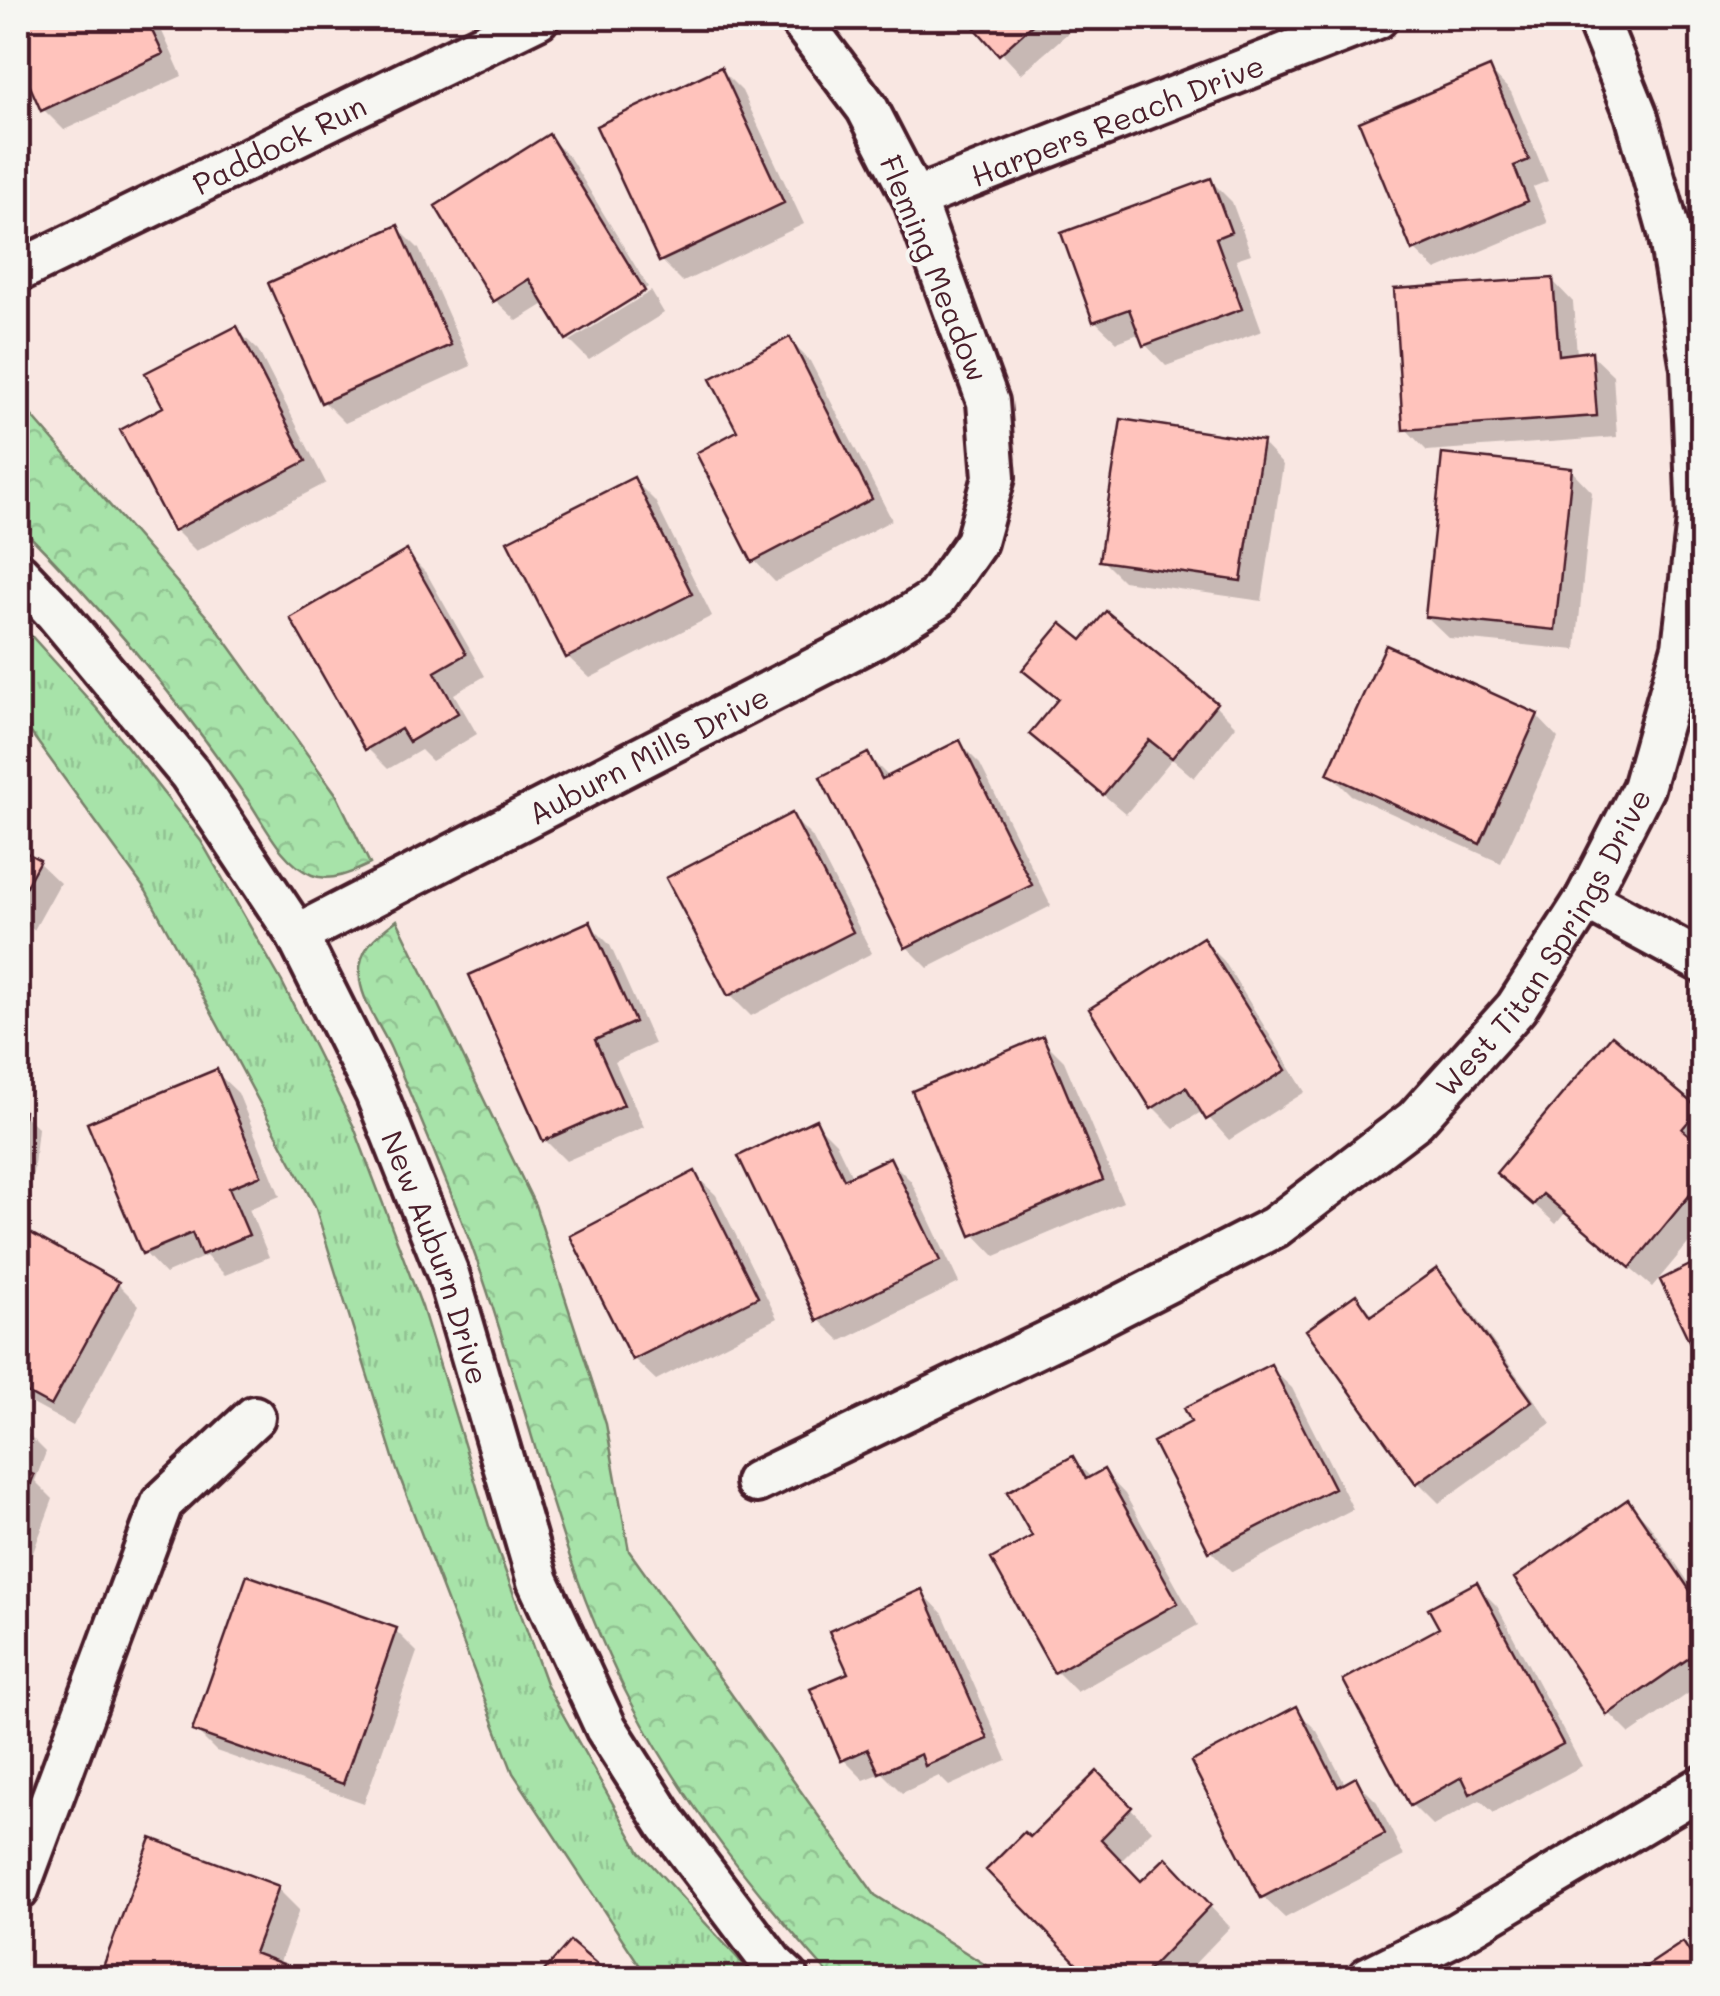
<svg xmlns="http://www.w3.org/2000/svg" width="1720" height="1996" font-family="Mali,sans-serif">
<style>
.grass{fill:url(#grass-tufts);stroke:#78816a;stroke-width:2.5}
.forest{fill:url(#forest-crowns);stroke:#78816a;stroke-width:2.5}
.shadow{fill:#0003}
.building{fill:#ffc3bc;stroke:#4a1f2b;stroke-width:2.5}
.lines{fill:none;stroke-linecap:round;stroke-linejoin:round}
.street-casing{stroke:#4a1f2b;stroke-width:48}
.street{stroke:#f6f6f2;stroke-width:40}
.labels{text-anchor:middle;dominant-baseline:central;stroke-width:8;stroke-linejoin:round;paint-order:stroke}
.street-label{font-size:30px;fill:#4a1f2b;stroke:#f6f6f2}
</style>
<defs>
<pattern id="grass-tufts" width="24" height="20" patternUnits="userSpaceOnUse" patternTransform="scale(2.5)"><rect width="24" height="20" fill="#a7e3a9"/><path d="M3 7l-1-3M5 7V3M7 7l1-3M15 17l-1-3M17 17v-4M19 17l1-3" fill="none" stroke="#91c292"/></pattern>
<pattern id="forest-crowns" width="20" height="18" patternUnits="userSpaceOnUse" patternTransform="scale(2.5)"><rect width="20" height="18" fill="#a7e3a9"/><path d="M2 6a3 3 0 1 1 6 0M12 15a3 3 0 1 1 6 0" fill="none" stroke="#91c292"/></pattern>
</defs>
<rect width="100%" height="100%" fill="#f9e7e2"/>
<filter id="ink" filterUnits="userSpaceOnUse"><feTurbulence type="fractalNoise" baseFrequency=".01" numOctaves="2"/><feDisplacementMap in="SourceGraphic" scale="20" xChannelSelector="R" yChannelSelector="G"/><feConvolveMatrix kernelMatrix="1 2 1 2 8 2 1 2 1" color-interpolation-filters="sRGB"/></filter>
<g filter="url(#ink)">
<path class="grass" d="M18,621l81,90 102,130 81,141 72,145 68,180 67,219 58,160 93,166 116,126h-108l-135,-205 -116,-303 -82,-264 -169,-315 -128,-176z"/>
<path class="forest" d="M18,400l197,226 121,168 34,70c-17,8 -39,19 -58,11 -30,-12 -47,-50 -64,-75 -68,-99 -145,-191 -230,-276z
M397,920l138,285 71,219 23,127 246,344 131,83h-174c-75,-84 -147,-173 -200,-274 -77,-147 -106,-312 -163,-465 -25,-64 -51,-127 -78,-190 -9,-20 -28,-46 -31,-69 -3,-30 14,-43 37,-60z"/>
<path class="shadow" d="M18,18h138l26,58 -118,54 -21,-21 -25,-56z
M270,18h48l-32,15z
M969,18h116l-64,56z
M721,70l21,21 62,133 -121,58 -22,-22z
M1490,70l21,22 37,89 -15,6 15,36 -112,47 -22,-21z
M549,137l21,21 78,129 -78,48v6l81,-50 13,22 -75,47 -21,-21 -22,-36 -29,18 -22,-21z
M1211,181l21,21 19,52 -15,5 26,72 -96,35 -21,-22 -4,-11 -24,9 -22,-21z
M398,228l21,21 52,117 -126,57 -22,-22z
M1552,280l21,22 4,53 14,-1 22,21 4,62 -190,14 -21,-22z
M236,329l22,21 68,133 -130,68 -21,-21 -9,-121z
M789,340l21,21 82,159 -117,62 -21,-22 -14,-128z
M1262,443l21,22 -21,136 -139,-20 -21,-21z
M1571,470l21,22 -16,158 -127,-12 -22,-21z
M634,480l21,21 57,115 -122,62 -22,-21z
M406,553l21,21 58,102 -31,18 23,40 -45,27 -11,-11 -33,19 -21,-21z
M1082,644l133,61 21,21 -42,52 -22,-19 -46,55 -94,-80 27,-33 -33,-31z
M1537,716l21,22 -57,125 -150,-68 -21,-21z
M959,743l21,21 71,142 -123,62 -21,-21 -84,-169 45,-22 22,22z
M791,816l21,21 60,116 -121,63 -21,-21z
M18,851l20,11 22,21 -26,47 -15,-9 -1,3z
M589,924l21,21 44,99 -39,18 29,65 -78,34 -21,-21z
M1203,940l21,21 81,131 -76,48 -26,-29 -29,17 -21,-21z
M1042,1039l22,22 59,141 -128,54 -21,-22z
M216,1072l22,21 42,103 -31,13 20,48 -44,18 -19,-19 -41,18 -21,-22z
M1697,1111l5,5v111l-50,60 -87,-74 -9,11 -57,-51z
M18,1113l5,1 15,14 -6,55 -14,-2z
M815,1122l21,21 17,35 37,-18 21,21 48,102 -118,58 -22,-21z
M694,1174l22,21 61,123 -121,62 -22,-21z
M18,1229l100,55 21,21 -66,121 -55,-30z
M1702,1262v101l-39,-82z
M1437,1272l21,21 93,130 -112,80 -21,-21 -62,-184 19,18z
M1270,1367l22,21 61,121 -121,63 -21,-21z
M18,1428l7,3 21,21 -11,29 18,18 -35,94z
M1072,1459l20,19 12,-6 21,22 73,131 -121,67 -21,-21 -21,-134z
M1628,1502l21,22 53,78v82l-72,50 -21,-21z
M1476,1585l21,21 85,160 -88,47 -14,-13 -47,26 -21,-21 31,-176z
M922,1592l21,22 64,146 -58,26 -10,-10 -37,17 -20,-20 -18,7 -21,-21 8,-85z
M396,1631l21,21 -53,151 -148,-52 -21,-21z
M1296,1710l21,21 29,55 9,-6 22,22 27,54 -119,62 -22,-21z
M1097,1774l55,56 -32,32 21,22 25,-23 64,66 -49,51h-87l-105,-108 41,-30z
M277,1888l22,22 -20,55 14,5 8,8h-194l-4,-4z
M1682,1945l20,20v13h-69z"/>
<path class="building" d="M18,18h128l17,36 -122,57 -23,-52z
M966,18h74l-41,37z
M721,67l63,136 -125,59 -63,-136z
M1490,67l39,93 -15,6 14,35 -116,50 -53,-129z
M549,134l96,157 -79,49 -37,-61 -36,23 -58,-96z
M1211,178l20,54 -15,6 26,71 -99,37 -14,-37 -36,13 -32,-89z
M398,225l53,120 -130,58 -53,-120z
M1553,278l6,77 33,-4 5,65 -194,14 -9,-141z
M237,326l69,135 -133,70 -53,-101 43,-23 -18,-34z
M790,337l82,162 -120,63 -56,-109 41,-22 -27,-52z
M1121,419l142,22 -22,140 -142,-20z
M1442,454l130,14 -17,162 -130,-13z
M634,477l58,117 -126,64 -59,-117z
M407,550l59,104 -31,18 23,41 -49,29 -8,-13 -36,21 -75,-132z
M1106,611l111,92 -45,55 -23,-18 -46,55 -74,-61 29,-35 -36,-29 39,-47 21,17z
M1386,645l152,69 -58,130 -153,-70z
M960,740l72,145 -127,63 -85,-171 48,-24 14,26z
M792,813l61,119 -125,64 -62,-118z
M18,848l22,12 -22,41z
M590,921l45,101 -40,18 29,65 -81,36 -74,-166z
M1203,937l83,133 -80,50 -20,-33 -35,22 -62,-100z
M1612,1035l87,74 -17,20 20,17v34l-72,88 -87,-74 -10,11 -37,-32z
M1043,1036l60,144 -132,56 -59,-145z
M217,1069l44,106 -32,13 20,47 -48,20 -9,-22 -50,21 -55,-131z
M18,1110l6,1 -6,59z
M816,1119l28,60 46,-22 50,104 -123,60 -79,-165z
M695,1171l63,126 -126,63 -62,-124z
M18,1226l101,56 -68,124 -33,-18z
M1702,1259v109l-42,-88z
M1437,1268l95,133 -116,83 -110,-154 50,-36 15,22z
M1271,1364l63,124 -125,64 -56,-110 38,-20 -7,-14z
M18,1425l9,4 -9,23z
M1073,1456l13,23 18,-10 74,134 -124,70 -63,-114 41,-23 -25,-44z
M18,1469l16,6 -16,42z
M1628,1499l74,109v41l-95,66 -93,-137z
M247,1575l150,53 -54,156 -151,-53z
M1477,1582l86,162 -93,50 -8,-17 -52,29 -67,-126 96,-52 -11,-20z
M922,1589l66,150 -63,27 -4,-12 -42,19 -11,-24 -27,12 -31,-72 38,-16 -19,-42z
M1297,1706l41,81 18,-10 29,57 -124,64 -70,-136z
M1097,1771l35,36 -31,32 40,42 25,-24 45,48 -70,73h-50l-105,-108 38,-38 6,5z
M151,1838l128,48 -25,67 40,15 -4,10h-180l-10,-3z
M570,1941l43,37h-75z
M1683,1942l19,29v7h-73z"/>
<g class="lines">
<g class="street-casing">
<g id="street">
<path id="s1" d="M914,199l463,-181"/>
<path id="s2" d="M20,270l518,-252"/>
<path id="s3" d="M18,573l37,39 135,162 107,161 79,158 72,181 90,307 68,147 62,97 104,138 16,15"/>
<path d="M1586,899l116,63"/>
<path id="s4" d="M297,935l577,-297 62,-39 40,-57 18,-65 -6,-75 -74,-203 -47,-91 -68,-90"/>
<path id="s5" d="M756,1482l339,-163 180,-92 140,-107 101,-112 70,-109 57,-111 40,-141 15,-127 -6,-152 -23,-136 -33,-118 -39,-96"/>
<path d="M18,1890l144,-387 92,-86"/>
<path d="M1368,1978l88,-44 246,-147"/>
</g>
</g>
<use href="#street" class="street"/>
</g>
</g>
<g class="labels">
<g class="street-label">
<text stroke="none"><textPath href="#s1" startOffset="218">Harpers Reach Drive</textPath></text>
<text stroke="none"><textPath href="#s2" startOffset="288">Paddock Run</textPath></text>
<text transform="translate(935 268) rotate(68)">Fleming Meadow</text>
<text stroke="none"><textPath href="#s4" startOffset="395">Auburn Mills Drive</textPath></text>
<text stroke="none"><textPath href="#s5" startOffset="975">West Titan Springs Drive</textPath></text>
<text stroke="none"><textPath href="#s3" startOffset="810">New Auburn Drive</textPath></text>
</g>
</g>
<rect width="1720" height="1996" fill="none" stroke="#f6f6f2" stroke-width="60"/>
<rect x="30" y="30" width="1660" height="1936" fill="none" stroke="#4a1f2b" stroke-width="4" filter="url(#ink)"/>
</svg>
